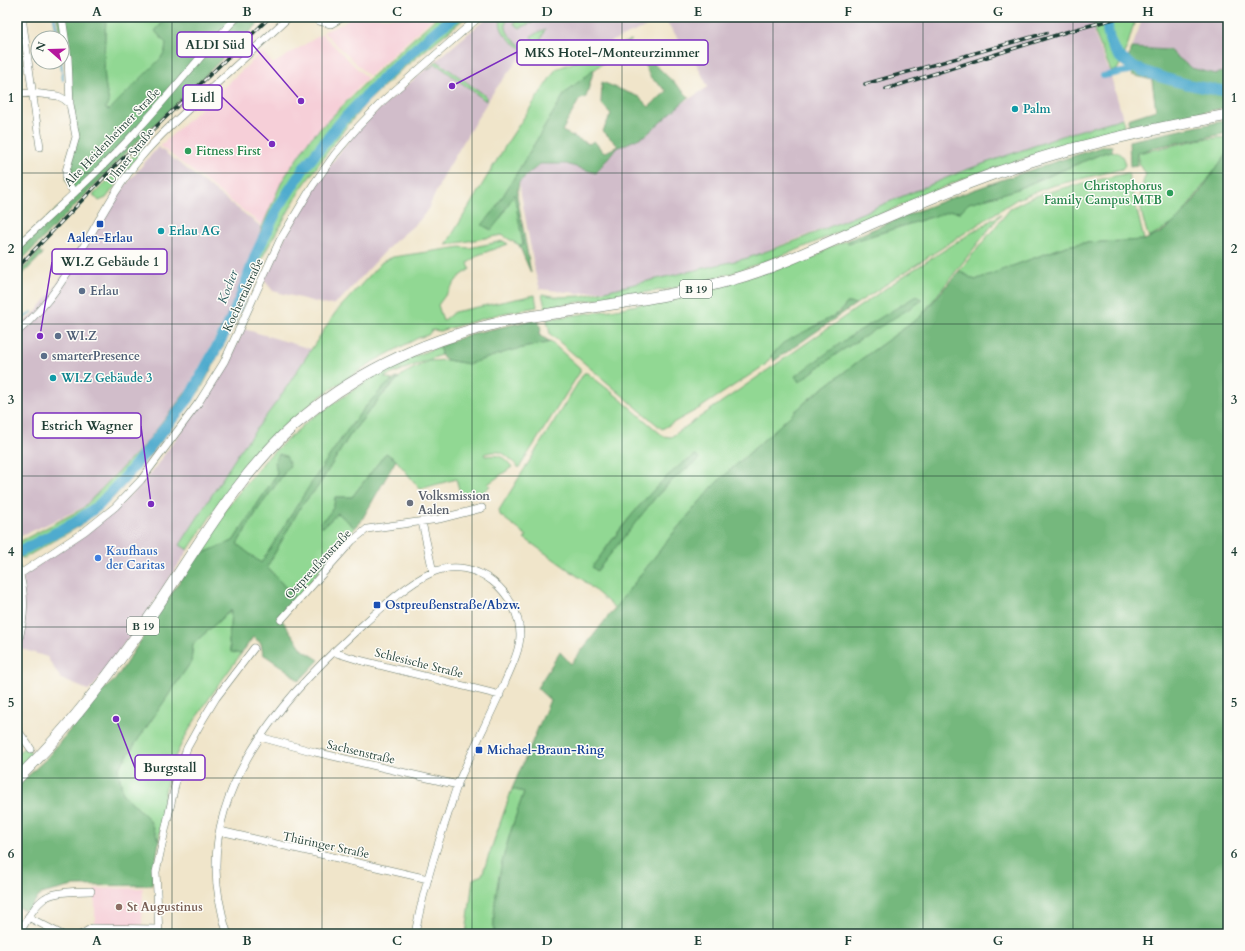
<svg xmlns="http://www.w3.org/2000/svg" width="1245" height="951" font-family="Cardo,serif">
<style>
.built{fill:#f6cfd8}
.industrial{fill:#d1bdca}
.green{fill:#91d893;stroke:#588a64;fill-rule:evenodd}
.forest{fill:#74b87d;stroke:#4a7a58}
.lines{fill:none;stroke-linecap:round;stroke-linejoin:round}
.stream{stroke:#50abce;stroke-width:2}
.canal{stroke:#50abce;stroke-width:6}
.river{stroke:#50abce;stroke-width:11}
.minor-casing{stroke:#687868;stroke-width:8}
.highway-casing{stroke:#687868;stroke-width:12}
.minor{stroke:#fff;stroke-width:7}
.highway{stroke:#fff;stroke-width:11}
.rail-casing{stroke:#1f3d34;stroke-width:3.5}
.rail{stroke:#fdfcf7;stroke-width:2;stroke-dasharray:6;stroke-linecap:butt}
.grid{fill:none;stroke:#1f3d34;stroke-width:1;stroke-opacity:0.55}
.culture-dot{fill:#0f9aa8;stroke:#fdfcf7;stroke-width:1.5}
.leisure-dot{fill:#2e9e5b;stroke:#fdfcf7;stroke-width:1.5}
.transit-dot{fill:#1a4fb4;stroke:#fdfcf7;stroke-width:1.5}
.service-dot{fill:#5c6f8a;stroke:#fdfcf7;stroke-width:1.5}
.worship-dot{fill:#6b7280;stroke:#fdfcf7;stroke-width:1.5}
.shop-dot{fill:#3f7fe0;stroke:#fdfcf7;stroke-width:1.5}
.education-dot{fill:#8d6e63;stroke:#fdfcf7;stroke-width:1.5}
.labels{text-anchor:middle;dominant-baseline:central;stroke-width:3;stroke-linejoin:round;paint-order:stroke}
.shield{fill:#fdfcf7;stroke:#62766e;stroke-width:1}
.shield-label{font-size:11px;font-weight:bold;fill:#1f3d34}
.culture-label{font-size:12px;font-weight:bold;fill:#0d838f;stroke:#fdfcf7;text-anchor:start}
.street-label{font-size:12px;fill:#1f3d34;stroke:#fdfcf7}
.leisure-label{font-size:12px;font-weight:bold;fill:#27864d;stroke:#fdfcf7;text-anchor:start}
.transit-label{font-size:12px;font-weight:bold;fill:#164399;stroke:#fdfcf7;text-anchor:start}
.service-label{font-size:12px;font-weight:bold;fill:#4e5e75;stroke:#fdfcf7;text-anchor:start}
.worship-label{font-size:12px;font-weight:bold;fill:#5b616d;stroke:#fdfcf7;text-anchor:start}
.shop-label{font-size:12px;font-weight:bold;fill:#366cbe;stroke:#fdfcf7;text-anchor:start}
.education-label{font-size:12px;font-weight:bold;fill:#785e54;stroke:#fdfcf7;text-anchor:start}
.water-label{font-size:13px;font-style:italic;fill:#2e5e62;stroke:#fdfcf7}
.leader{fill:none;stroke:#7b2cbf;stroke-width:1.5}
.callout-dot{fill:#7b2cbf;stroke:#fdfcf7;stroke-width:1.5}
.callout{fill:#fdfcf7;stroke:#7b2cbf;stroke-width:1.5}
.callout-label{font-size:13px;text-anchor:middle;font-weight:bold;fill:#1f3d34}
.neatline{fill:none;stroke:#1f3d34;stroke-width:1.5}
.grid-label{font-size:13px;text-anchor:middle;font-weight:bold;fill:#1f3d34}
</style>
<rect width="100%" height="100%" fill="#fdfcf7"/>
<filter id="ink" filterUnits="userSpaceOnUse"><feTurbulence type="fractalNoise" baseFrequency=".025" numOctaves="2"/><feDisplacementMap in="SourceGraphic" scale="8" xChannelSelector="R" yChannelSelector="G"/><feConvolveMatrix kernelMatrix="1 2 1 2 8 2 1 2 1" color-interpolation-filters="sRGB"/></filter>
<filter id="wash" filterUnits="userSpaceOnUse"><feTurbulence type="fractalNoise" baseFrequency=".012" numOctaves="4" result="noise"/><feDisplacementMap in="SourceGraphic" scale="16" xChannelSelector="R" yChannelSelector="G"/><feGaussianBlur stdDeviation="0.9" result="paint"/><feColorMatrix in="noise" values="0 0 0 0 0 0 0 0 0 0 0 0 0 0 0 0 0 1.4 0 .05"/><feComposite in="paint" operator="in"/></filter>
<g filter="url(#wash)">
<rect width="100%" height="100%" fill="#f0e5ca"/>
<path class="built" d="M352,17h82l-65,59 -46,-44 21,-9z
M322,34l45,44 -54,59 -50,89 -103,-80 102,-94 11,12z
M143,888l-1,37h-47v-36z"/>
<path class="industrial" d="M488,17h606v17l15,36 14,48 -55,16 -320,124 -139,32 -31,3 -38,-4 -5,-17 -16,-90 21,-18h26l30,9 26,-32 86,-54 -12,-24 -29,-40 -7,-2 -104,43 -32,-12 -30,39 -19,31 -31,53 -16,34 -9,12 -27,23 -50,54 -8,6 -7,1 -54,-14 -9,-11 18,-39 32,-54 23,-31 22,-28 21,-20z
M1143,17h85v54l-13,3 -24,-6 -22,-18 -37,-2z
M158,147l105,81 -22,62 -62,115 -49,55 -46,47 -67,31v-211l17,-13 18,-22 32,-52 28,-39z
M244,329l67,20 -33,51 -38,51 -60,94 8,5 -41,63 -54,74 -5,3 -27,-11 -14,-22 -28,-9 4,-73 92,-65 34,-34 71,-99z"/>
<path class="green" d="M106,17h62l-13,14 11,12 -1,8 -4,7 -52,52 -4,-2 4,-6c-8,-26 -4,-58 -3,-85z
M437,17h29l-65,53 -36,34 -25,31 -39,54 -37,65 -40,90 -23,45 -48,63 -41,47 -32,27 -56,32 -4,-1 -3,-14 65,-34 64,-66 48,-61 46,-90 22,-65 20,-46 28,-42 60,-61z
M501,17h7c-9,18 13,28 26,37l-2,1c-13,-9 -36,-19 -31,-38z
M516,17h10l11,3 -17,8 -6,-4z
M1095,17h41l-11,37 -8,16 -6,1 -16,-38z
M545,29l-5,13 -6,1 -3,-7z
M632,40l-67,53 -71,118 -11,14 17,-6 14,-26 10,52h-5l-17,-10 -56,10 63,-105 47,-71z
M437,61l49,35v5l-47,-35 -4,-2 -8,6z
M1123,118l1,11 -37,9 -122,40 -168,72 -68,24 -53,14 -131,19 -3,-13 16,3 25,-1 165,-38 50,-18 165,-69 105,-37z
M1228,137v15l-51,69 -28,17c-8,-24 -13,-39 -3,-64l-7,-11 -1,-10 64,-14z
M144,145l1,2 -39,51 -7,3 -6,-6z
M1112,151c9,2 11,5 13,14l-3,4 -71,17 -34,13 -161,105 -9,-1c-10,13 -16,14 -30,22 -17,11 -41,23 -52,40l-65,43 -38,21 -112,-95 -3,-15 64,-9 68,-13 135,-39 16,-11 16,-6 2,2 103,-32 9,1 9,-9 43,-12 94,-39z
M1128,173l16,67 -61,3 -17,3 -91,34 -16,-9 52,-63 21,-11 31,-9z
M1001,214l-81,103 -60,43 -50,38 -96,87 -39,46 -60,77 -32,-28 -59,-42 3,-2 -27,-21 -1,-5 85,-137h3l31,24 45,39 8,1 231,-160zM696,455l-41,43 -58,72 -4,-2c18,-31 72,-97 103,-113z
M503,241l5,3 -30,11 -10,8 2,6 -12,9 -20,27 5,16 11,-9 81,-17 2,12 -38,7 -59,17 -8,-1 -4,5 -10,3 -44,23 -49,32 -34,27 -51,52 -52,78 -8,-5 60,-94 38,-51 57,-87 47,-51 11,-5 68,-10 8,1z
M551,342l29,26v4l-61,96c-13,-13 -16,-20 -35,-14l1,2c13,-2 19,0 27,11l-24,17 2,2 -9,8 -14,4 -6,-2 -5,-17 -36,10 -24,-29 -10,-7 -34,44h-17c0,12 -6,18 -15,25l3,5 15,-14 17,15 -59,71 -29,-32 34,-61 16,-18 33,-53 29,-36 24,-25 25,-13 19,-1 22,4 40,-13z
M440,346l1,9 -57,22 8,3 -27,27 -19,25 -85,131 -24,-19 22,-36 31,-43 -15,-4 2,13 -44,67 -37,15 31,-49 41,-50 42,-38 80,-53z
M231,610l-2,32 2,10 10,2c-24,33 -49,66 -66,103 -11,24 -13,58 -16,84l-10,-22 -26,-25 -5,-25 73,-107 2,-18z
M26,746l6,9 -15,13v-14z
M512,789l12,3c-16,46 -32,93 -30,142h-28l7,-55 9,-4z"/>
<path class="forest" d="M57,17h49c-1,27 -5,59 3,85l-4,6 4,2 52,-52 4,-7 1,-8 -11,-12 13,-14h71l-7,9 9,-9h24l-126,123 -122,125v-19l57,-53 -8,-14 10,-42 -5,-52z
M1132,48l37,2 22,18 24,6 13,-3v36l-99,21 -1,-9 28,-9 -4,-30 -20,-5 -4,-16z
M645,55l44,42 -43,38 -31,14 -19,24 -30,-9h-26l-21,18 -2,13 14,78 -12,-28h4l-9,-51 -14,25 -9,11 -9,-5 12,-14 71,-118 29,-24 -8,28 -7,3 -17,31 27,13 5,-3 10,12 14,-7 -15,-15 8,-17 -10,-11 1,-21 37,15 10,10 18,-16 -16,-13 -11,-22z
M1228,120v13l-72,14 -19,6v12l-7,1 -1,-25z
M1104,146h8v5l-6,1 -94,39 -43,12 -9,9 -9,-1 -103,32 -2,-2c84,-38 171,-67 258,-95z
M1228,152v782h-734c-2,-49 14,-96 30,-142l-12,-3 38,-89 -13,-12 23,-36 11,12 104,-133 39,-46 96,-87 50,-38 60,-43 39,-46 16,9 91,-34 17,-3 61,-3c39,-11 61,-59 84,-88z
M39,251l4,3 -26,26v-5z
M916,296l7,4 -85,53 -39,29 -4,-6 54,-39z
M847,303l9,1 -82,57 -3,-5 12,-13 57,-30z
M538,319l3,11 -2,5 12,7 -42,9 -40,13 -22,-4 -6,-5 -1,-9 30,-12z
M399,377l-20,22 -29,36 -33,53 -16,18 -34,61 29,32 -17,17 24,34 16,10 -20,21 -11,-10 -25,-17 -2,-11 -8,-6 -12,17 -10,-2 -2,-10 2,-32 -38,34 -2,18 -73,107 5,25 26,25 10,22 -7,44 -79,1 -32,8 -14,17 -10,-4v-121l29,-27 56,-68 13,-11 81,-124 37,-15 44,-67 -2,-13 4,-7 7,2 4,9 -31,43 -22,36 24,19c24,-37 103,-173 138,-186z
M386,453l10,7 -36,63 -5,5 -17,-15 -15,14 -3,-5c9,-7 15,-13 15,-25h17z
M696,455l3,4 -29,23 -15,16 -58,73 -5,-4c25,-33 68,-94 104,-112z"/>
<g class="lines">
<path class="stream" d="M54,17l4,21
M61,62l2,18
M17,323l15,-11"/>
<path class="canal" d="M1103,76l35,-7"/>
<path class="river" d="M1109,17c-4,14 1,30 11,40 18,18 82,32 108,34
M17,553l59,-31 23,-17 29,-31 61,-76 36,-66 16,-36 15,-42 22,-46 26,-40 37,-46 45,-47 52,-46 17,-12"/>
</g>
</g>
<g filter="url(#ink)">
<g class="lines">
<g class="minor-casing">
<path id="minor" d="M22,17l18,130
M62,17l6,41 2,46
M313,17l6,4 12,3 12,-7
M17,94l16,-1 25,3 6,3 6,5 6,33 -10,34v8l8,14
M17,246c42,-39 85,-77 123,-119 33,-36 63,-75 97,-110
M17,332c56,-46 78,-120 124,-175 19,-23 41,-42 63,-62 28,-26 57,-52 85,-78
M422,522l11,50
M17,565c9,26 8,55 0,81
M20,574l65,-43 30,-24 26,-27 58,-78 25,-40 56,-122 33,-55 22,-31 23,-27 26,-27 95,-83
M281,620l71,-79 15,-12 72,-10 43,-11
M333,652l26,8 141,35
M17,729l14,20
M260,737l55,15 143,33
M220,831l208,48
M28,917l33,17
M19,934c7,-12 14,-28 26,-36 10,-7 34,-7 46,-7
M82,934l10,-6 66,1
M159,934l-3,-62 21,-96 10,-28 15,-27 14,-23 38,-50
M228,934c-5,-11 -6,-23 -9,-35 -20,-107 62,-200 136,-267 22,-20 51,-48 78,-60 43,-17 86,20 87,63 0,15 -9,33 -15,47 -15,34 -32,67 -47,101 -5,14 -9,29 -14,43 -12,36 -22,71 -29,108"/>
</g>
<g class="highway-casing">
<path id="highway" d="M17,779c54,-52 99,-112 141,-174 42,-62 79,-128 135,-179 59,-52 130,-85 205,-103 22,-6 43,-8 65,-11 55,-9 110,-16 164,-31 42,-11 82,-30 121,-47 40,-18 80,-35 121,-51 83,-33 171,-52 259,-68"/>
</g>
<use href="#minor" class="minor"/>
<use href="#highway" class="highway"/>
<g class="rail-casing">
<path id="rail" d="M865,84l181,-51
M886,89l180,-57 55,-15
M17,268l98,-102 155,-149"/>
</g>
<use href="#rail" class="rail"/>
</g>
</g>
<path class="grid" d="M172,17v917M322,17v917M472,17v917M622,17v917M773,17v917M923,17v917M1073,17v917M17,173h1211M17,324h1211M17,476h1211M17,627h1211M17,778h1211"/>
<g class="culture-dot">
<circle cx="1015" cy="109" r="4"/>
<circle cx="161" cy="231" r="4"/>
<circle cx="53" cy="378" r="4"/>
</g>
<g class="leisure-dot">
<circle cx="188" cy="151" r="4"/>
<circle cx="1170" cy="193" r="4"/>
</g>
<g class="transit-dot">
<rect x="96" y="220" width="8" height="8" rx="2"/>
<rect x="373" y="601" width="8" height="8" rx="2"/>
<rect x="475" y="746" width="8" height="8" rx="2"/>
</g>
<g class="service-dot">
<circle cx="82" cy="291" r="4"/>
<circle cx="58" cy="336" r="4"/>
<circle cx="44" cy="356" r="4"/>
</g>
<circle class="worship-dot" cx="410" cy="503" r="4"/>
<circle class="shop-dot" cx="98" cy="558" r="4"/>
<circle class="education-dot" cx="119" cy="907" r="4"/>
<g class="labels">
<g class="shield">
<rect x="680" y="280" width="32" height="18" rx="3"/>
<rect x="127" y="617" width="32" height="18" rx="3"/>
</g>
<g class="shield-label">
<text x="696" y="289">B 19</text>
<text x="143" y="626">B 19</text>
</g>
<g class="culture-label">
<text x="1023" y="109">Palm</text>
<text x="169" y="231">Erlau AG</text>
<text x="61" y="378">WI.Z Gebäude 3</text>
</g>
<g class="street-label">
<text transform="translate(112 137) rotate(-46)">Alte Heidenheimer Straße</text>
<text transform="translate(130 156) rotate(-51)">Ulmer Straße</text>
<text transform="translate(243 295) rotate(-65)">Kochertalstraße</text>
<text transform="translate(318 564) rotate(-47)">Ostpreußenstraße</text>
<text transform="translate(419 663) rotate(14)">Schlesische Straße</text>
<text transform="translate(361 752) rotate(13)">Sachsenstraße</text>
<text transform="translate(326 845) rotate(12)">Thüringer Straße</text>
</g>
<g class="leisure-label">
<text x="196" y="151">Fitness First</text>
<text x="1162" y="186" text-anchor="end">Christophorus<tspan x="1162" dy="14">Family Campus MTB</tspan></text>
</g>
<g class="transit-label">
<text x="100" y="238" text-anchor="middle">Aalen-Erlau</text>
<text x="385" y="605">Ostpreußenstraße/Abzw.</text>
<text x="487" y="750">Michael-Braun-Ring</text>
</g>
<g class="service-label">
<text x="90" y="291">Erlau</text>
<text x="66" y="336">WI.Z</text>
<text x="52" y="356">smarterPresence</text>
</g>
<g class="worship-label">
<text x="418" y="496">Volksmission<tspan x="418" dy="14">Aalen</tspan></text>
</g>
<g class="shop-label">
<text x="106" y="551">Kaufhaus<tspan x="106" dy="14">der Caritas</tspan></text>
</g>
<g class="education-label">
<text x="127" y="907">St Augustinus</text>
</g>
<g class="water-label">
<text transform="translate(228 287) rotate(-69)">Kocher</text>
</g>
</g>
<path class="leader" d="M301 101L252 44M452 86L517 52M272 144L222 97M40 336L52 262M151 504L141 426M116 719L135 768"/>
<g class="callout-dot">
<circle cx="301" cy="101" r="4"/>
<circle cx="452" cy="86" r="4"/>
<circle cx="272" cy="144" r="4"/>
<circle cx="40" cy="336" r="4"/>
<circle cx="151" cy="504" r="4"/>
<circle cx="116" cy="719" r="4"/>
</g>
<g class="callout">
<rect x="177" y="32" width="75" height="25" rx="4"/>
<rect x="517" y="40" width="191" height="25" rx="4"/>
<rect x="183" y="85" width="39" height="25" rx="4"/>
<rect x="52" y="249" width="115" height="25" rx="4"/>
<rect x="33" y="413" width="108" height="25" rx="4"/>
<rect x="135" y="755" width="70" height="25" rx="4"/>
</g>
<g class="callout-label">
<text x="215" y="49">ALDI Süd</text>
<text x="612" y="57">MKS Hotel-/Monteurzimmer</text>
<text x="203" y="102">Lidl</text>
<text x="110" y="266">WI.Z Gebäude 1</text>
<text x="87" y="430">Estrich Wagner</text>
<text x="170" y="772">Burgstall</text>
</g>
<rect width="1245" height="951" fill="none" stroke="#fdfcf7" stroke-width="44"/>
<g transform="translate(50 50) rotate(290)"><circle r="19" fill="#fdfcf7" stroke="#a4b0a9"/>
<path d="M0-3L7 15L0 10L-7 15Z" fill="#b5179e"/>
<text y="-6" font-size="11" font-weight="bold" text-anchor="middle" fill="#1f3d34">N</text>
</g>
<rect x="22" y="22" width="1201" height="907" class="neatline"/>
<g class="grid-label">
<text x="97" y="16">A</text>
<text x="247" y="16">B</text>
<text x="397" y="16">C</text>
<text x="547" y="16">D</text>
<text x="698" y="16">E</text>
<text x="848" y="16">F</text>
<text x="998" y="16">G</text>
<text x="1148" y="16">H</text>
<text x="11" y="102">1</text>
<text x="1234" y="102">1</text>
<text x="11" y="253">2</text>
<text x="1234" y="253">2</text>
<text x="11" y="404">3</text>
<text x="1234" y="404">3</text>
<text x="11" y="556">4</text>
<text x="1234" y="556">4</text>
<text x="11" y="707">5</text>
<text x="1234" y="707">5</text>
<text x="11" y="858">6</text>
<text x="1234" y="858">6</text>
<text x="97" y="945">A</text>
<text x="247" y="945">B</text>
<text x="397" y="945">C</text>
<text x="547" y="945">D</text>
<text x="698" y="945">E</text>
<text x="848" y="945">F</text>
<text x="998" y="945">G</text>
<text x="1148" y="945">H</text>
</g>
</svg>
